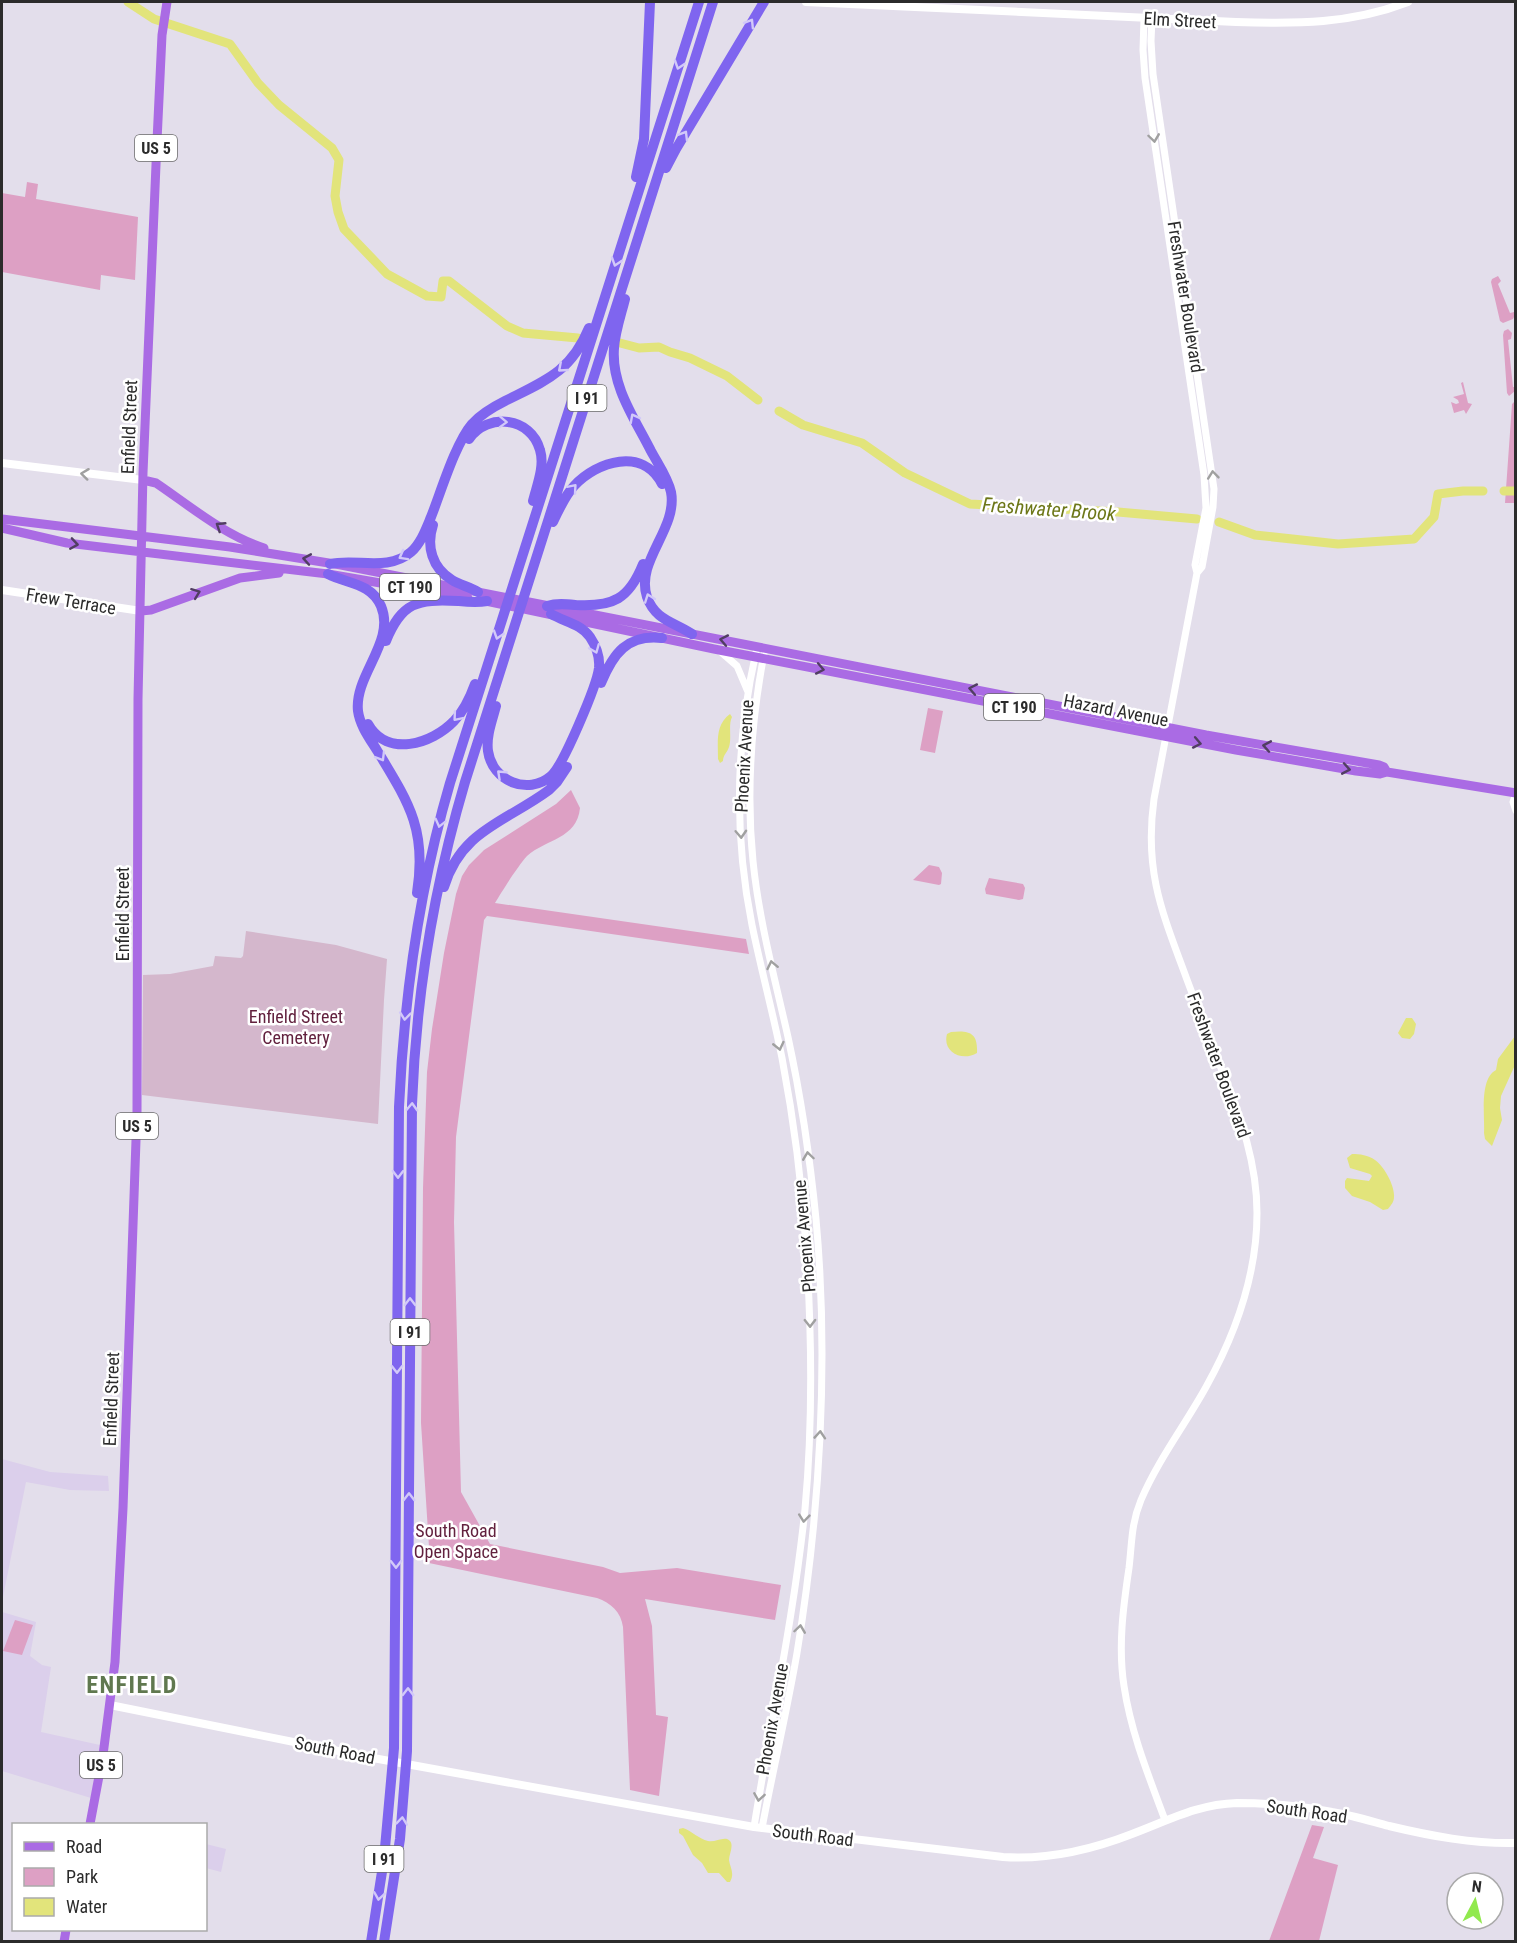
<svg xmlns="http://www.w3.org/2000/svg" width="1517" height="1943" font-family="'Roboto Condensed',sans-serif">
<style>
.education{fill:#dbcfeb}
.green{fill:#dda0c4}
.cemetery{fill:#d4b7cc}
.water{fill:#e2e47b}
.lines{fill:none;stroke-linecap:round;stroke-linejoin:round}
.river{stroke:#e2e47b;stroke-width:9}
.tertiary{stroke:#fff;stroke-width:7}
.secondary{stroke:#fff;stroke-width:8}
.primary{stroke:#aa6be4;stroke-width:9}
.motorway{stroke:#7f65ef;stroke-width:10}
.oneway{stroke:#d2c9f9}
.oneway2{stroke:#a0a0a0}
.oneway3{stroke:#513e62}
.labels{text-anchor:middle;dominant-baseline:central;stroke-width:5;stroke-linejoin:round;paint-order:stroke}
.shield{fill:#fff;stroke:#6b6b6b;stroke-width:1.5}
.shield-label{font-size:16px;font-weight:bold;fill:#2b2b2b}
.street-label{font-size:18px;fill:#2b2b2b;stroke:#fff}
.park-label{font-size:18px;fill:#62213e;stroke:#fff}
.water-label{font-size:20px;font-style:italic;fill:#6d7718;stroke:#fff}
.district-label{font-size:24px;font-weight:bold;letter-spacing:1.5px;fill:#60784f;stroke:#fff}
</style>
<rect width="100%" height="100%" fill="#e3deeb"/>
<path class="education" d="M2,1459l48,13 58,4 1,15 -39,-1 -44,-8 -24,120z
M2,1612l34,10 -6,34 12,9 9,2 -10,65 59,13 -9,53 -89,-27z
M206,1844l20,5 -5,23 -15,-4z"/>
<path class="green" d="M27,182l11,2 -2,15 102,18 -3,63 -34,-5 -1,15 -98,-18v-79l23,4z
M1498,276l3,5 -3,3 12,29 4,-1 1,3 -2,4 -10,4 -3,-2 -9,-39 1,-3z
M1508,329l4,4 -1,6 -3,1 5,47h3l-1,4 -6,5 -2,-3 -4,-58 1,-4z
M1463,382l5,21 4,1 -6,10 -2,-4 -10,3 -3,-11 5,2 3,-1 -1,-3 -5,-3 11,-3 -3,-11z
M1515,401v102h-10l7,-99z
M928,708l15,3 -8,42 -15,-3z
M571,790l9,18c-3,31 -34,31 -53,48 -9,10 -25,35 -32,47l251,36 3,15 -262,-38 -3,4 -28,217 -2,85 7,270 29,52 113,23 17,6 57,-5 104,17 -6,35 -130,-21 7,27 4,89 12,2 -9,79 -29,-6 -7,-163c-2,-15 -12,-24 -26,-29l-168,-35v-16l-8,-124 2,-235 4,-116 5,-43 12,-76 12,-59 6,-18 7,-11 15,-15 72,-46z
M929,865l10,2 3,6 -1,11 -2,1 -26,-5z
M989,878l34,6 2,4 -2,11 -4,1 -33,-6 -1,-5z
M15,1620l18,5 -11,30 -19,-4z
M1312,1825l12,2 -11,31 25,7 -19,76h-50z"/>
<path class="cemetery" d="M246,931l90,14 51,14 -3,41 -6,124 -236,-29 1,-120 27,-1 43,-8 2,-10 26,2 2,-2z"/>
<path class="water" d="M730,714l2,3c-4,8 0,21 -3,30 -2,6 -6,8 -6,14l-3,2 -2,-4c0,-17 -3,-34 12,-45z
M1406,1018h6l4,6 -2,10 -4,5 -8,-1 -4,-5z
M951,1032c19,-2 27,1 26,21 -15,9 -35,-1 -30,-19z
M1515,1036v29l-14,31 -1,12 2,12 -10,26 -7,-7 -1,-6c1,-17 -5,-54 12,-63l2,-11z
M1352,1154c8,0 16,1 23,6 9,6 20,26 19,37 0,5 -3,8 -6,12l-5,1 -13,-8 -18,-6 -7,-8v-7l2,-3 22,3 3,-5 -2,-2 -20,-6 -3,-10z
M683,1828c9,3 16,11 25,13 7,2 17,-6 22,0 4,5 -1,13 -1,19 1,8 6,13 1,22h-3l-8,-9h-11l-6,-10 -9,-8 -10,-19 -4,-3v-4z"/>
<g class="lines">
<path class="river" d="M128,2l26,17 76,25 28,39 21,22 53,43 7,12 -4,36 3,16 6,17 43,45 40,22 14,1 2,-16h6l58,45 16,7 55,5
M620,343l19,5 20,-1 11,5 20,6 37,18 31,24
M779,411l24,14 59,18 43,30 65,31 148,8 79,7
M1504,491h12
M1219,522l36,13 83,9 76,-5 20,-22 4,-23 25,-3h20"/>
<path class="tertiary" d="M1144,18l-1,32 2,28 59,397 2,33 -11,57 2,8
M1152,18l-1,23 2,33 61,415 -1,18 -11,60 -5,6 -43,226c-10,72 8,113 32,178 12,32 24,64 37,96 18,45 34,91 34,140 0,62 -22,122 -51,174 -21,38 -48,73 -65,113 -10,24 -9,43 -12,68 -6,40 -11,79 -5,118 7,47 25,91 41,134
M721,652l16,14 11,26
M1516,793l-3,9 3,9
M754,1827c17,-106 40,-211 51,-318 8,-87 7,-174 1,-262 -4,-63 -12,-126 -24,-189 -9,-45 -21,-89 -30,-133 -18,-90 -16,-184 4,-273
M762,1828c11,-58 25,-117 35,-175 23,-140 32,-293 19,-434 -6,-61 -15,-122 -28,-182 -13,-58 -29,-116 -35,-176 -7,-70 -2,-138 11,-207"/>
<path class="secondary" d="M806,2l430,20c60,2 115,2 172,-20
M2,463l141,17
M2,590l139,21
M110,1705l263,53 381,69 249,30c45,3 88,-7 129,-23 35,-13 66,-30 105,-31 31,0 64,3 95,9 19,3 38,9 57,14 42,10 84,18 127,17"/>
<path class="primary" d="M143,480l13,3c34,23 68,52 108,65
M2,519l228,28 111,18 865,170 173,30 5,2 3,5
M2,528l65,15 261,31 140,24
M481,600l233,49 522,101 120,21 24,3 7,-2 129,21
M141,611l10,-1 89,-32 39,-5
M90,1824l13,-69 12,-93 8,-154 14,-396 1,-413 5,-226 14,-332 5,-106 5,-33
M64,1942l2,-12"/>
<path class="motorway" d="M666,168l10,-19 88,-147
M636,177l8,-38 6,-137
M625,299c-4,16 -10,33 -11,49 -3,38 21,71 37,103 7,13 17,27 20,41 7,37 -36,69 -24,105 8,23 27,25 45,37
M469,439c19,-27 62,-22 71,11 5,16 -3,35 -7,51
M553,522c6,-13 12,-26 21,-36 23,-25 69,-39 88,-2
M433,525c-7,21 -1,43 19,55 8,5 18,7 26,12
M330,564c26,-6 58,8 81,-12 10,-9 15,-23 20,-35 10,-25 24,-73 41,-93 9,-10 21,-17 33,-23 40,-20 66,-29 84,-73
M328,574c20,10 43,9 53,32 15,36 -27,69 -23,105 2,15 12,28 20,41 31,51 49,78 39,141
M547,606c10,-3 19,-2 29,-1 37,2 53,-6 67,-41
M386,641c16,-39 31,-42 72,-40 10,1 19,2 29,0
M601,683c12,-29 26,-49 61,-45
M496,706c-4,15 -10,30 -8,45 4,30 40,45 63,25 12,-10 46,-91 48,-108 1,-11 -3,-22 -9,-31 -9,-13 -25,-15 -39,-23
M368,724c19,34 64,20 86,-3 10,-10 16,-23 21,-37
M444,887c17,-57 62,-65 105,-97l8,-8 10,-15
M371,1942l13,-83 10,-111 5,-641c5,-109 20,-218 51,-324l249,-781
M384,1942l16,-103 7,-88 5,-647c4,-109 22,-217 53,-322l248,-780"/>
</g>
<defs><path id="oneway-chevron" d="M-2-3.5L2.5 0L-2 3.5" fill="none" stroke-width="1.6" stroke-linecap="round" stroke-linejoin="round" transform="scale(1.5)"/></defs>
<g class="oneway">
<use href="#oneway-chevron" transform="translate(750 23) rotate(-58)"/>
<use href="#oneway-chevron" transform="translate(679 65) rotate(108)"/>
<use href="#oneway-chevron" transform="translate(684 135) rotate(-59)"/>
<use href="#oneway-chevron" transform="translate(616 262) rotate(108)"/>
<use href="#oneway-chevron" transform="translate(562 368) rotate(139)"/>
<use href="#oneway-chevron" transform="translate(634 418) rotate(-118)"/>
<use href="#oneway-chevron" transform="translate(503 422) rotate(2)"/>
<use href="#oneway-chevron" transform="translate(573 488) rotate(-49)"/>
<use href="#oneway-chevron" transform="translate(403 556) rotate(151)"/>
<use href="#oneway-chevron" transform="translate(649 598) rotate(-110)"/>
<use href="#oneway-chevron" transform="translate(498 635) rotate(108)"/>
<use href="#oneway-chevron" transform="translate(595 649) rotate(68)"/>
<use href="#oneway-chevron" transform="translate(457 717) rotate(130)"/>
<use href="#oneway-chevron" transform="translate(381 757) rotate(59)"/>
<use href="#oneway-chevron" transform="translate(501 774) rotate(-137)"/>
<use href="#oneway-chevron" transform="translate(440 823) rotate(104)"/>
<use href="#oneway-chevron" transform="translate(405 1016) rotate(96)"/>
<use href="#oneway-chevron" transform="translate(412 1107) rotate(-88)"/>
<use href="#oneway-chevron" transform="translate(398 1174) rotate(90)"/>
<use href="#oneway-chevron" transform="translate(410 1302) rotate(-90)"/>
<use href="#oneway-chevron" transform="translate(397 1369) rotate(90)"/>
<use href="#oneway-chevron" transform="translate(409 1497) rotate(-90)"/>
<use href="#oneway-chevron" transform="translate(396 1564) rotate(90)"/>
<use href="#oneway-chevron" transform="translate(408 1692) rotate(-90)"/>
<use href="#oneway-chevron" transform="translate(402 1821) rotate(-84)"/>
<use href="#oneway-chevron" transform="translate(379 1896) rotate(99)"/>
</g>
<g class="oneway2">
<use href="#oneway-chevron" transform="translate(1154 138) rotate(82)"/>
<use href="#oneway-chevron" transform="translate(85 474) rotate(-173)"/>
<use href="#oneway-chevron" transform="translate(1213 475) rotate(-96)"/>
<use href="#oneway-chevron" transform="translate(741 834) rotate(87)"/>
<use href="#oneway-chevron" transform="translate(772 965) rotate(-102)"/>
<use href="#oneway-chevron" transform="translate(779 1046) rotate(77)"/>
<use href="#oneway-chevron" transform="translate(808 1156) rotate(-98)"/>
<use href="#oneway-chevron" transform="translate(810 1323) rotate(89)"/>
<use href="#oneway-chevron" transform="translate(820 1435) rotate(-86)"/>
<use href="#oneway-chevron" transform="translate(804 1518) rotate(96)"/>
<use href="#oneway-chevron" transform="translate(800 1629) rotate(-82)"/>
<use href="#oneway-chevron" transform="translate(759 1797) rotate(99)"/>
</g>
<g class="oneway3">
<use href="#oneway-chevron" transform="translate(220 526) rotate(-147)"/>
<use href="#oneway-chevron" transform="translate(74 544) rotate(9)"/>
<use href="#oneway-chevron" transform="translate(307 559) rotate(-170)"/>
<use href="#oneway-chevron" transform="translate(196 593) rotate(-21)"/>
<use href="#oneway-chevron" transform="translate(724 640) rotate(-169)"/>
<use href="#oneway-chevron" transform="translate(820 669) rotate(11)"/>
<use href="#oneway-chevron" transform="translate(973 689) rotate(-169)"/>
<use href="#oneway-chevron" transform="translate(1197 743) rotate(11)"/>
<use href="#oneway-chevron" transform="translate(1267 746) rotate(-170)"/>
<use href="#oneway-chevron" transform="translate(1346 769) rotate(10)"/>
</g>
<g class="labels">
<g class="shield">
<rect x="135" y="135" width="42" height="26" rx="4.5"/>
<rect x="567.5" y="385" width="39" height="26" rx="4.5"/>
<rect x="380" y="574" width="60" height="26" rx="4.5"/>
<rect x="984" y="694" width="60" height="26" rx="4.5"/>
<rect x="116" y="1113" width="42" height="26" rx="4.5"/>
<rect x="390.5" y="1319" width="39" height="26" rx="4.5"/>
<rect x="80" y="1752" width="42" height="26" rx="4.5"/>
<rect x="364.5" y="1846" width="39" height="26" rx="4.5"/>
</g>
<g class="shield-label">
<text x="156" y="148">US 5</text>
<text x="587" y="398">I 91</text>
<text x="410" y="587">CT 190</text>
<text x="1014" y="707">CT 190</text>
<text x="137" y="1126">US 5</text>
<text x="410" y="1332">I 91</text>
<text x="101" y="1765">US 5</text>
<text x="384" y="1859">I 91</text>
</g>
<g class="street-label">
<text transform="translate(1180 20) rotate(3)">Elm Street</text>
<text transform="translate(1186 297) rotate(81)">Freshwater Boulevard</text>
<text transform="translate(129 427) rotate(-88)">Enfield Street</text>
<text transform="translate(71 601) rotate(9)">Frew Terrace</text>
<text transform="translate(1116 710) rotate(11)">Hazard Avenue</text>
<text transform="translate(744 756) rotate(-87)">Phoenix Avenue</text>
<text transform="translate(122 914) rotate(-90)">Enfield Street</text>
<text transform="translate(1219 1065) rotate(70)">Freshwater Boulevard</text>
<text transform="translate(804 1236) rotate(-95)">Phoenix Avenue</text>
<text transform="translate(111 1399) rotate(-88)">Enfield Street</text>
<text transform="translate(772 1719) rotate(-80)">Phoenix Avenue</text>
<text transform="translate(335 1750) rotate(11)">South Road</text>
<text transform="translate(1307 1811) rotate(8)">South Road</text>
<text transform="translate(813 1835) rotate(7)">South Road</text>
</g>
<g class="park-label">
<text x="296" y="1016">Enfield Street<tspan x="296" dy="21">Cemetery</tspan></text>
<text x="456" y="1530">South Road<tspan x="456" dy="21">Open Space</tspan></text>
</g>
<g class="water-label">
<text transform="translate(1049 509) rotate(4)">Freshwater Brook</text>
</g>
<g class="district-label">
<text x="132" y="1685">ENFIELD</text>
</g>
</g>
<rect width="1517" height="1943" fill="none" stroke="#2b2b2b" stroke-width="6"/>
<rect x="12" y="1823" width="195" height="108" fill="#ffffff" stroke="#aaaaaa" stroke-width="1.5"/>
<rect x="24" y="1842" width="30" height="9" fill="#aa6be4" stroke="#aaaaaa" stroke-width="1.5"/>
<text x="66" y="1853" font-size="18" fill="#2b2b2b">Road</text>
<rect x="24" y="1868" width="30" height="18" fill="#dda0c4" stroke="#aaaaaa" stroke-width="1.5"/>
<text x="66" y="1883" font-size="18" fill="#2b2b2b">Park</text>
<rect x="24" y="1898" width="30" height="18" fill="#e2e47b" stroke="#aaaaaa" stroke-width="1.5"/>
<text x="66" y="1913" font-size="18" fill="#2b2b2b">Water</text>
<g transform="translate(1475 1901) rotate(7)"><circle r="28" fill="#ffffff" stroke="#aaaaaa" stroke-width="1.5"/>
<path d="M0-4.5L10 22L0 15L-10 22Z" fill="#91e94e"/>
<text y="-9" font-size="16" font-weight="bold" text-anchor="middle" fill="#2b2b2b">N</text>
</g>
</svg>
